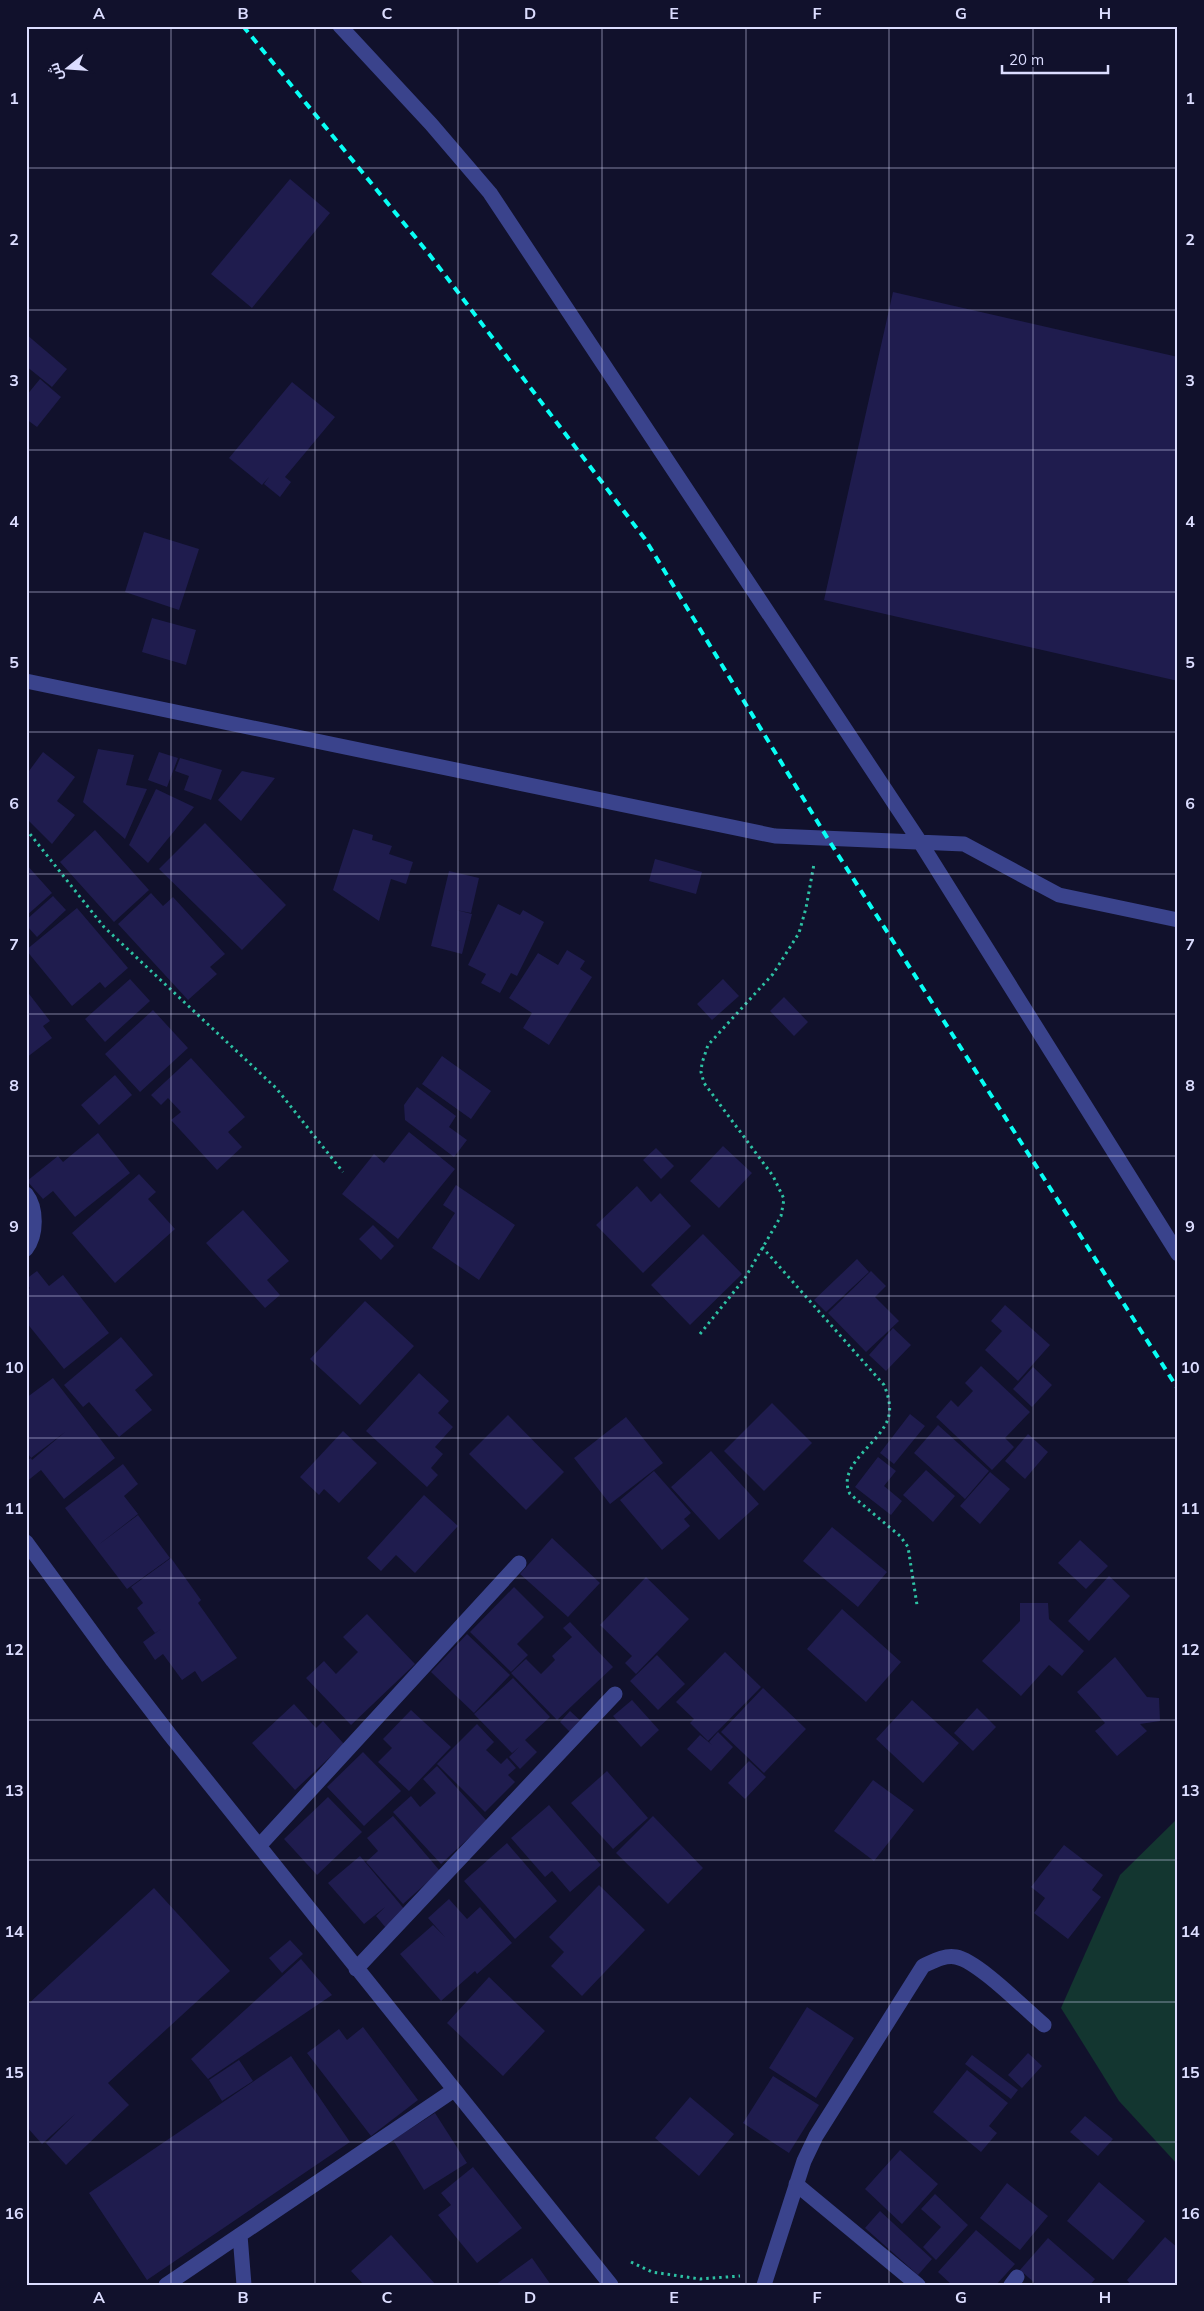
<svg xmlns="http://www.w3.org/2000/svg" width="1204" height="2311" font-family="Mulish,Cairo,sans-serif">
<style>
.green{fill:#133630}
.building{fill:#1f1c4e}
.lines{fill:none;stroke-linecap:round;stroke-linejoin:round}
.path{stroke:#2dc2a4;stroke-width:3;stroke-dasharray:2.5 4;stroke-linecap:butt}
.minor{stroke:#3a438c;stroke-width:15}
.rail{stroke:#08fff5;stroke-width:4;stroke-dasharray:8 6;stroke-linecap:butt}
.grid{fill:none;stroke:#dcddff;stroke-width:1;stroke-opacity:0.55}
.neatline{fill:none;stroke:#dcddff;stroke-width:2}
.grid-label{font-size:16px;text-anchor:middle;font-weight:bold;fill:#dcddff}
</style>
<rect width="100%" height="100%" fill="#11112c"/>
<path class="green" d="M1178,1818v347l-59,-64 -58,-93 59,-133z"/>
<path class="building" d="M290,179l40,34 -78,95 -41,-34z
M893,292l285,65v324l-354,-81z
M26,334l41,35 -15,18 -26,-21z
M40,379l21,18 -24,30 -11,-8v-23z
M292,382l43,35 -50,60 6,5 -11,15 -16,-13 5,-7 -7,8 -33,-27z
M144,532l55,17 -20,61 -54,-18z
M152,618l44,12 -10,35 -44,-13z
M98,749l36,6 -8,30 21,4 -22,50 -42,-37z
M43,752l32,25 -18,24 18,14 -23,29 -26,-26v-49l3,2z
M159,752l19,6 -11,29 -19,-7z
M180,758l42,12 -11,30 -27,-10 5,-14 -14,-5z
M242,771l33,7 -34,43 -23,-21z
M156,789l38,18 -46,56 -19,-18z
M205,823l81,82 -44,45 -83,-81z
M353,829l20,6 -1,5 20,6 -3,8 24,8 -7,22 -15,-5 -12,42 -46,-31z
M95,830l54,60 -35,32 -54,-60z
M655,859l47,13 -6,22 -47,-13z
M26,864l26,29 -26,23z
M449,871l30,7 -8,35 -15,-3 16,4 -10,40 -31,-8z
M151,893l12,13 10,-9 52,57 -15,13 7,7 -29,26 -70,-76z
M53,896l13,14 -29,27 -11,-12v-5z
M498,904l22,11 3,-5 21,12 -27,54 -6,-3 -11,20 -19,-10 5,-9 -18,-9z
M77,908l51,60 -23,20 -5,-6 -28,24 -46,-56z
M567,950l18,11 -5,8 12,8 -43,68 -26,-17 9,-15 -23,-15 29,-45 20,12z
M130,979l20,22 -45,41 -20,-23z
M723,979l16,17 -27,24 -15,-16z
M26,990l24,31 -7,5 9,12 -26,20z
M784,997l24,25 -14,14 -24,-25z
M153,1010l35,38 -48,44 -35,-38z
M442,1056l49,35 -20,28 -49,-35z
M191,1058l54,59 -17,15 14,15 -25,23 -46,-50 10,-8 -13,-14 -7,7 -10,-10z
M115,1075l17,20 -33,30 -18,-20z
M417,1087l39,29 -7,11 18,13 -13,17 -49,-37 -1,-15z
M409,1132l46,37 -57,70 -56,-45 32,-40 10,9z
M98,1133l32,40 -55,44 -22,-26 -10,8 -16,-18 31,-25 5,6z
M723,1146l29,27 -33,35 -29,-27z
M656,1148l18,18 -13,13 -18,-19z
M139,1174l17,18 -8,7 27,30 -60,54 -43,-50z
M456,1185l59,40 -36,55 -47,-32 23,-35 -12,-8z
M637,1186l14,16 9,-9 31,33 -48,47 -47,-48z
M243,1210l46,51 -22,19 13,15 -15,13 -59,-65z
M373,1225l21,21 -13,14 -22,-21z
M703,1234l39,40 -52,51 -39,-40z
M857,1259l12,13 -43,40 -12,-12z
M37,1271l12,15 14,-11 46,58 -45,36 -38,-47v-30l4,-4 -4,-5v-4z
M871,1271l15,15 -11,11 24,24 -33,31 -38,-39z
M365,1301l49,45 -54,59 -50,-46z
M1005,1305l45,40 -32,36 -33,-31 17,-19 -11,-10z
M893,1328l18,17 -25,26 -17,-16z
M121,1337l32,38 -18,15 17,20 -33,27 -30,-35 -6,5 -19,-22z
M981,1366l49,46 -25,26 9,9 -22,23 -56,-53 15,-17 7,7 15,-16 -8,-8z
M1033,1367l19,18 -20,22 -19,-18z
M419,1373l30,28 -11,12 15,14 -18,20 8,7 -12,14 7,7 -11,12 -61,-56z
M53,1378l62,80 -51,41 -23,-29 -15,12v-21l5,-3 1,2 33,-28 -34,26 -5,-7v-53z
M772,1403l40,40 -48,48 -40,-40z
M910,1414l15,12 -31,38 -14,-11z
M508,1415l56,57 -38,38 -57,-56z
M626,1417l37,46 -53,41 -36,-46z
M938,1425l51,46 -24,28 -51,-46z
M343,1431l34,32 -38,40 -15,-14 -5,6 -19,-18z
M1028,1434l20,18 -23,27 -20,-18z
M711,1451l48,53 -40,36 -48,-53z
M878,1457l18,14 -12,15 18,15 -11,14 -36,-28z
M123,1464l15,20 -14,12 14,18 -41,32 41,-31 32,43 -43,31 -62,-81z
M926,1470l29,26 -22,26 -30,-27z
M654,1471l37,42 -7,6 6,7 -28,24 -42,-50z
M990,1472l20,17 -30,35 -20,-18z
M424,1495l34,31 -43,47 -19,-18 -15,16 -14,-13z
M832,1527l55,45 -29,35 -55,-46z
M552,1538l48,45 -32,34 -48,-43z
M1080,1540l28,26 -22,23 -28,-26z
M171,1558l30,42 -3,3 39,55 -35,24 -7,-11 -13,9 -19,-26 -8,6 -12,-18 18,-13 -6,4 -18,-25 6,-5 -12,-16z
M1109,1576l21,20 -41,45 -21,-20z
M646,1577l43,42 -53,55 -11,-11 7,-7 -32,-31z
M514,1587l30,30 -27,27 11,11 -17,17 -41,-40z
M1020,1603h28l1,16 35,32 -22,25 -13,-11 -28,31 -39,-35 38,-40z
M842,1609l59,53 -35,40 -59,-53z
M367,1614l48,50 -64,61 -45,-47 18,-17 12,13 22,-22 -15,-15z
M570,1622l43,45 -56,53 -46,-47 15,-14 15,15 14,-14 -3,-4 20,-19 -9,-9z
M467,1634l43,41 -36,38 -43,-41z
M725,1652l36,35 -53,54 -18,-18 4,-4 -18,-17z
M657,1655l28,29 -27,26 -28,-29z
M1115,1657l32,40 12,1 1,23 -20,3 7,7 -30,25 -22,-25 10,-8 -28,-31z
M513,1678l37,39 -25,23 12,12 -17,17 -11,-12 10,-10 -7,6 -38,-39z
M763,1688l43,41 -42,44 -43,-41z
M632,1700l27,30 -18,17 -28,-31z
M912,1700l47,43 -36,40 -47,-44z
M294,1704l22,24 7,-7 21,23 -49,46 -43,-47z
M977,1708l19,19 -23,24 -19,-18z
M411,1710l40,37 -42,44 -31,-29 14,-14 -9,-9z
M570,1711l14,13 -11,11 -13,-13z
M477,1724l17,18 -8,8 15,14 6,-6 9,10 -8,7 7,7 -30,30 -48,-48z
M718,1732l15,15 -22,24 -24,-22 13,-14 12,10 -3,-3z
M363,1752l38,39 -37,35 -37,-39z
M749,1761l17,16 -21,22 -17,-16z
M437,1766l50,55 -46,43 -48,-52 18,-16 9,11 16,-14 -13,-14z
M607,1771l41,47 -35,31 -42,-46z
M873,1780l41,30 -40,51 -40,-30z
M328,1797l34,35 -45,43 -33,-36z
M549,1805l52,60 -31,27 -18,-21 -7,6 -34,-39z
M393,1816l47,55 -37,33 -37,-42 12,-11 -11,-13z
M653,1816l50,52 -35,36 -52,-51z
M507,1843l50,58 -42,38 -51,-58z
M1064,1845l39,30 -11,15 9,7 -33,42 -34,-26 11,-15 -14,-11z
M360,1856l45,54 -19,18 -10,-12 9,-9 -21,17 -36,-41z
M599,1885l46,45 -63,66 -31,-30 13,-14 -15,-15z
M154,1888l76,83 -122,112 21,22 -63,60 -20,-22 29,-29 -33,30 -16,-18v-120z
M449,1899l18,20 13,-12 32,36 -35,31 -2,-3 -34,30 -41,-47 33,-29 12,12 -17,-19z
M290,1940l13,14 -21,19 -13,-15z
M301,1959l31,36 -124,84 -17,-20z
M489,1977l56,54 -42,45 -56,-53z
M807,2007l47,31 -38,60 -47,-30z
M363,2027l55,73 -47,36 -64,-83 32,-24 8,11z
M1028,2053l14,13 -20,22 -14,-13z
M972,2055l46,35 -7,9 -46,-35z
M291,2056l59,86 -203,138 -58,-87z
M239,2060l14,21 -31,20 -13,-21z
M967,2070l41,33 -19,23 8,7 -16,19 -48,-40z
M773,2076l46,29 -30,48 -46,-30z
M690,2097l44,37 -35,42 -44,-38z
M435,2113l32,50 -43,27 -31,-50z
M1085,2116l28,23 -15,17 -28,-24z
M900,2150l38,34 -36,40 -37,-35z
M473,2167l49,61 -45,35 -39,-48 13,-10 -10,-12z
M1099,2182l46,39 -32,39 -46,-39z
M1007,2183l41,33 -28,34 -40,-32z
M935,2194l33,31 -32,35 -13,-13 18,-20 -20,-18z
M880,2211l52,48 -14,16 -53,-47z
M976,2230l39,34 -19,21h-44l-14,-13z
M391,2235l45,50h-72l-13,-14z
M1165,2237l13,11v37h-47l-4,-5z
M1048,2238l47,41 -5,6h-53l-17,-15z
M532,2258l19,27h-56z"/>
<g class="lines">
<path class="path" d="M26,829l78,98 172,161 67,84
M762,1247l122,138c4,10 7,20 5,30 -5,27 -54,49 -39,79l50,42 8,11 9,58
M700,1334l45,-56 36,-62 3,-17 -11,-23 -69,-93 -3,-11 1,-9 6,-18 65,-71 26,-41 7,-25 8,-44
M631,2262l21,10 48,7 40,-3"/>
<path class="minor" d="M340,26l91,98 59,69 430,649 258,412
M26,681l749,155 189,8 95,51 119,25
M26,1194c11,14 11,41 0,55
M26,1542l87,119 57,74 441,550
M260,1845l259,-282
M356,1969l259,-275
M796,2184l122,101
M240,2235l4,50
M166,2285l288,-195
M764,2285l40,-124 12,-25 107,-170c11,-5 21,-11 33,-9 22,4 69,52 88,68
M1011,2285l6,-8"/>
<path class="rail" d="M243,26l186,228 216,285 183,300 350,550"/>
</g>
<path class="grid" d="M171,26v2259M315,26v2259M458,26v2259M602,26v2259M746,26v2259M889,26v2259M1033,26v2259M26,168h1152M26,310h1152M26,450h1152M26,592h1152M26,732h1152M26,874h1152M26,1014h1152M26,1156h1152M26,1296h1152M26,1438h1152M26,1578h1152M26,1720h1152M26,1860h1152M26,2002h1152M26,2142h1152"/>
<rect width="1204" height="2311" fill="none" stroke="#11112c" stroke-width="55"/>
<g transform="translate(68 68) rotate(253)" stroke="#11112c" stroke-width="4" paint-order="stroke">
<path d="M0-4L9 19L0 12L-9 19Z" fill="#dcddff"/>
<text y="-8" font-size="14" font-weight="bold" text-anchor="middle" fill="#dcddff">ش</text>
</g>
<path d="M1002 65v8h106v-8" fill="none" stroke="#dcddff" stroke-width="2.5"/>
<text x="1009" y="65" font-size="15" fill="#dcddff" stroke="#11112c" stroke-width="4" paint-order="stroke">20 m</text>
<rect x="28" y="28" width="1148" height="2256" class="neatline"/>
<g class="grid-label">
<text x="99" y="19">A</text>
<text x="243" y="19">B</text>
<text x="387" y="19">C</text>
<text x="530" y="19">D</text>
<text x="674" y="19">E</text>
<text x="817" y="19">F</text>
<text x="961" y="19">G</text>
<text x="1105" y="19">H</text>
<text x="14" y="104">1</text>
<text x="1190" y="104">1</text>
<text x="14" y="245">2</text>
<text x="1190" y="245">2</text>
<text x="14" y="386">3</text>
<text x="1190" y="386">3</text>
<text x="14" y="527">4</text>
<text x="1190" y="527">4</text>
<text x="14" y="668">5</text>
<text x="1190" y="668">5</text>
<text x="14" y="809">6</text>
<text x="1190" y="809">6</text>
<text x="14" y="950">7</text>
<text x="1190" y="950">7</text>
<text x="14" y="1091">8</text>
<text x="1190" y="1091">8</text>
<text x="14" y="1232">9</text>
<text x="1190" y="1232">9</text>
<text x="14" y="1373">10</text>
<text x="1190" y="1373">10</text>
<text x="14" y="1514">11</text>
<text x="1190" y="1514">11</text>
<text x="14" y="1655">12</text>
<text x="1190" y="1655">12</text>
<text x="14" y="1796">13</text>
<text x="1190" y="1796">13</text>
<text x="14" y="1937">14</text>
<text x="1190" y="1937">14</text>
<text x="14" y="2078">15</text>
<text x="1190" y="2078">15</text>
<text x="14" y="2219">16</text>
<text x="1190" y="2219">16</text>
<text x="99" y="2303">A</text>
<text x="243" y="2303">B</text>
<text x="387" y="2303">C</text>
<text x="530" y="2303">D</text>
<text x="674" y="2303">E</text>
<text x="817" y="2303">F</text>
<text x="961" y="2303">G</text>
<text x="1105" y="2303">H</text>
</g>
</svg>
